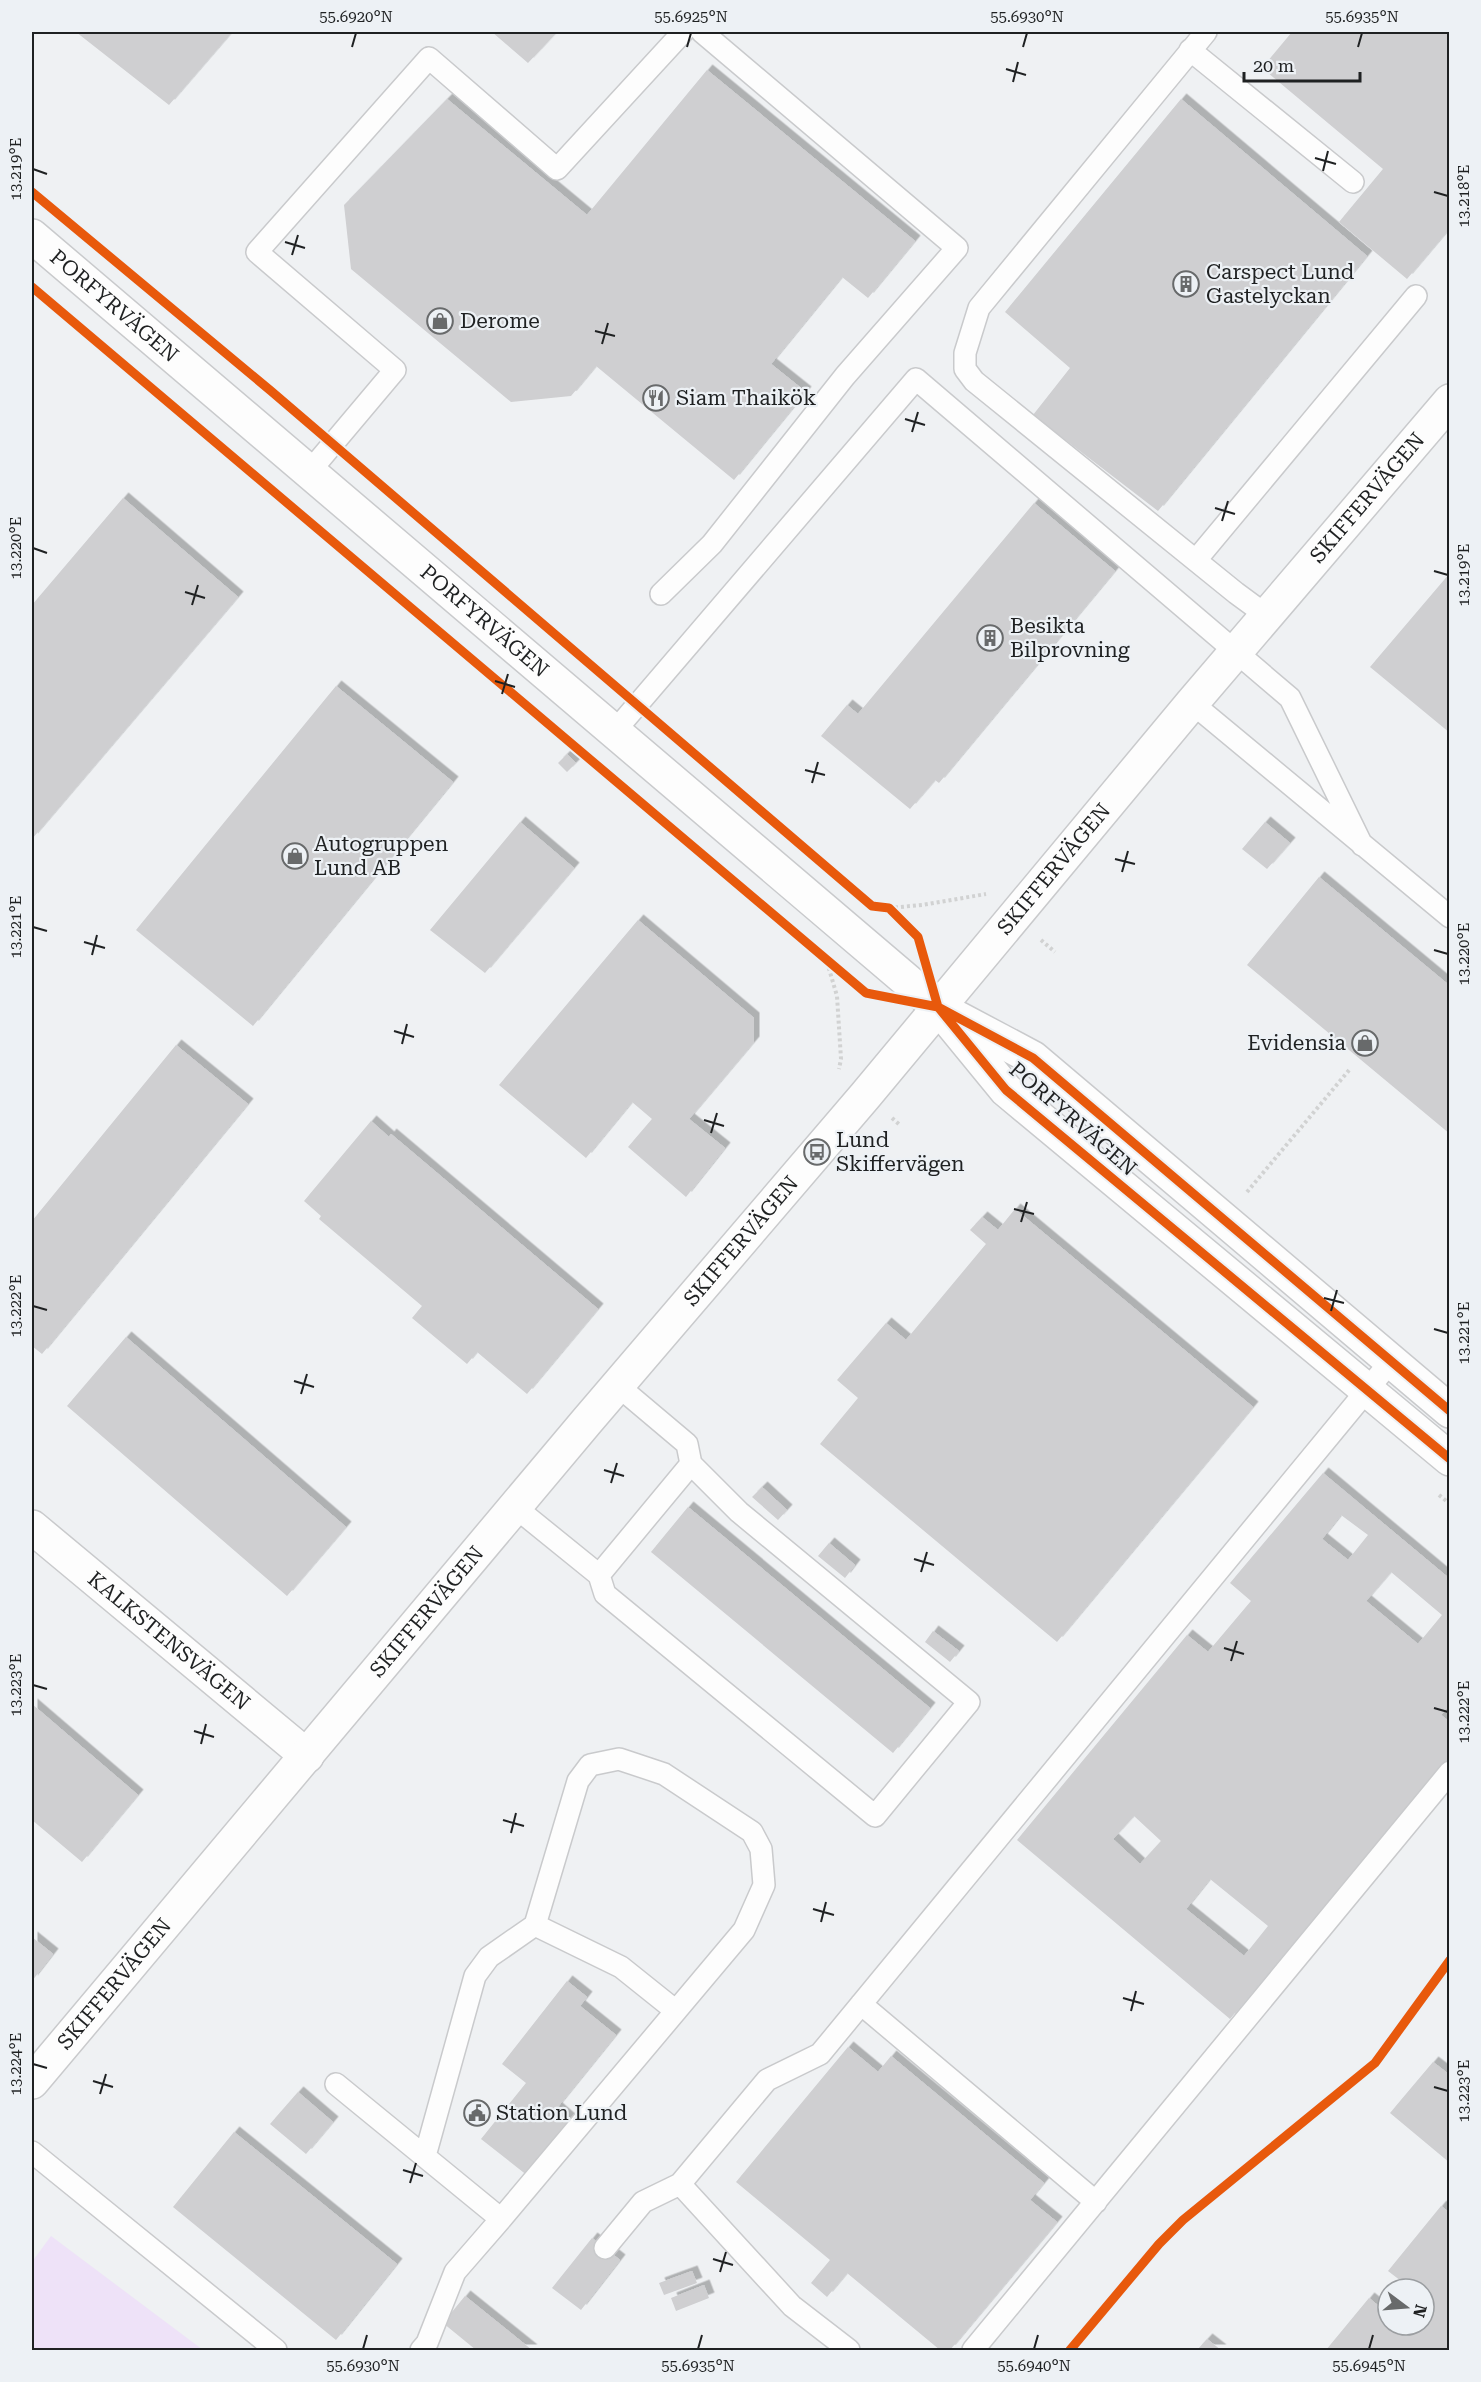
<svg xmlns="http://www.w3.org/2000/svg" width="1481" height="2382" font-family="'Roboto Serif',serif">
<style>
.green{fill:#eee2f8}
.building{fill:#cfcfd1;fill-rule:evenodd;filter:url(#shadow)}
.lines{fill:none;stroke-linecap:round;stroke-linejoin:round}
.lane-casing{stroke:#c9cacc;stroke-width:24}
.street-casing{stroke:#c9cacc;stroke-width:36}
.secondary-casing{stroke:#c9cacc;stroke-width:36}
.path{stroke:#d1d2d2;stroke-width:4;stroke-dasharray:3 3;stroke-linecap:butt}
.lane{stroke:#fdfdfd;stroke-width:21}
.street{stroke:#fdfdfd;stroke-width:33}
.secondary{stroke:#fdfdfd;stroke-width:33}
.cycleway-casing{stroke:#edf1f5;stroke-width:13}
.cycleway{stroke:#e8590c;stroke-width:9}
.ticks{fill:none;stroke:#1f2122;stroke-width:2}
.labels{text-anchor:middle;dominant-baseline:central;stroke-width:4.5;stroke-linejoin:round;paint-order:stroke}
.poi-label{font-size:21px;fill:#1f2122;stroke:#edf1f5;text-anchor:start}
.street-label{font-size:21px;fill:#1f2122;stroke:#edf1f5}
.neatline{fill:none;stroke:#1f2122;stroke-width:2}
.ticks-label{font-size:15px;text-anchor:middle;fill:#1f2122}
</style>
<defs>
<filter id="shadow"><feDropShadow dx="5.5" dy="-5.5" stdDeviation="0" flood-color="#0004"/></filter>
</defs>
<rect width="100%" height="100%" fill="#eff1f3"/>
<path class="green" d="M51,2236l152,114h-171v-88z"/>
<path class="building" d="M76,32h156l-63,73z
M492,32h65l-29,31z
M1292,32h158v196l-43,51 -68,-57 44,-53 -121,-101z
M707,70l208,171 -47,57 -26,-21 -71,87 35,28 -72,88 -138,-114 -25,30 -60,6 -160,-133 -7,-64 103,-106 140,116z
M1181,99l186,157 -209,255 -125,-96 37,-47 -65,-56z
M123,498l115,99 -206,242v-234z
M1034,503l81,68 -176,212 -4,-3 -25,29 -89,-73 26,-31 11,9z
M1450,573v160l-80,-66z
M336,686l117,96 -200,244 -117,-96z
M567,754l9,9 -9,9 -9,-9z
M520,822l54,46 -89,105 -55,-43z
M1265,822l25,21 -23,26 -25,-20z
M1319,877l131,109v148l-203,-169z
M638,920l116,98v24l-65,77 36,29 -39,49 -58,-50 24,-28 -20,-17 -46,56 -87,-73z
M176,1045l72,59 -206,250 -10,-8v-125z
M371,1121l18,16 2,-3 207,175 -71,85 -50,-42 -10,12 -55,-46 10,-12 -103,-87 2,-3 -17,-15z
M1015,1209l238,198 -196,235 -237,-198 38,-46 -21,-18 49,-57 20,17 80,-96 -16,-14 12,-13 16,13z
M126,1337l220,190 -59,69 -220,-190z
M1323,1473l127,106v125l-9,11 9,7v34l-220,263 -213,-179 170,-205 21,17 43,-51 -21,-18zM1341,1515l27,20 -20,25 -26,-21zM1391,1572l51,43 -24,29 -52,-43zM1134,1816l27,25 -21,23 -27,-25zM1210,1879l58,47 -24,30 -58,-47z
M762,1487l25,23 -9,10 -26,-23z
M688,1507l242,201 -37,45 -242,-201z
M829,1543l26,22 -10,13 -27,-22z
M933,1631l26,20 -9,11 -25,-20z
M32,1704l106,91 -56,67 -50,-42z
M32,1937l21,17 -21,27z
M567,1981l20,16 -7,9 36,29 -59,73 15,13 -44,55 -47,-37 45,-56 -24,-19z
M848,2047l30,25 13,-16 153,127 -14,17 27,22 -107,128h-10l-93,-77 -20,24 -16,-14 19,-23 -94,-78z
M1433,2062l17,13v88l-60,-50z
M298,2092l35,30 -27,32 -36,-30z
M234,2132l163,132 -61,76 -163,-133z
M1441,2206l9,7v137h-124l43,-52 11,9 8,-9v27h36v-36h-29l6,-8 -13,-10z
M592,2238l28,22 -39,50 -29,-22z
M692,2271l5,12 -33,12 -5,-12z
M704,2285l5,13 -33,13 -5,-13z
M465,2296l67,54h-56l-33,-27z
M1207,2339l14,11h-24z"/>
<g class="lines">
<g class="lane-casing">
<path id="lane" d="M1206,32l-227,276 -14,45v16l9,12 262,212 30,22
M1190,50l163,132
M310,471l85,-101 -138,-118 172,-194 128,111 126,-137
M1196,560l220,-264
M661,594l51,-50 133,-168 112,-128 -255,-216
M1192,703l258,214
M614,732l302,-353 374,319 72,147
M515,1507l84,68 6,19 270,222 94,-114 -230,-190 -48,-48 -4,-20 -70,-59
M599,1575l92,-111
M535,1925l86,42 55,44
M861,2004l235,198
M336,2084l165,135 -46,53 -28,71 -6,7
M32,2152l244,198
M425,2156l50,-180 14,-19 46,-32 43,-144 12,-16 29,-6 45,15 88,58 9,17 3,36 -20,45 -243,289
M605,2248l38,-46 37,-18
M849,2350l-57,-44 -112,-122 87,-104 53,-26 571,-693
M973,2350l477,-578"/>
</g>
<g class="street-casing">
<g id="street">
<path id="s1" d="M32,1527l275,229"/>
<path id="s2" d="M32,2082l555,-661 278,-325 327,-393 258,-302"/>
</g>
</g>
<g class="secondary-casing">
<g id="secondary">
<path id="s3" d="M32,236l906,771 68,83 444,369"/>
<path d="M952,1015l81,43 417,353"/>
</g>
</g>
<path class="path" d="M889,908l33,-3 64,-11
M1041,940l14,12
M827,962l10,34 4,63 -2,10
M892,1118l8,7
M1247,1192l103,-123
M1439,1495l11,9"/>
<use href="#lane" class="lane"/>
<use href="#street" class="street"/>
<use href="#secondary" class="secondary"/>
<g class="cycleway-casing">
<path id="cycleway" d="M32,192l239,199 601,515 17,2 29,29 20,70 68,83 444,369
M32,287l834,706 72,14 95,51 417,353
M1070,2350l89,-106 24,-24 192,-157 75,-103"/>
</g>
<use href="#cycleway" class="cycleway"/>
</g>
<path class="ticks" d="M352,47l4,-14M687,47l4,-14M1023,47l4,-14M1358,47l4,-14M1006,69l20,6M1013,82l5,-20M1315,158l21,6M33,169l14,5M1323,171l5,-20M1434,192l14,4M285,242l20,6M292,255l6,-20M595,331l20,5M602,344l6,-21M905,419l20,6M912,432l6,-20M1215,508l20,6M1222,521l6,-20M33,548l14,5M1434,571l14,4M185,592l20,6M192,605l6,-20M495,681l20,6M502,694l6,-20M805,770l20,5M812,783l6,-21M1115,859l20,5M1122,872l6,-21M33,927l14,4M84,942l21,6M1434,950l14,4M92,955l5,-20M394,1031l20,6M402,1044l5,-20M704,1120l20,6M711,1133l6,-20M1014,1209l20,5M1021,1222l6,-20M1324,1298l20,5M33,1306l14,4M1331,1311l6,-21M1434,1329l14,4M294,1381l20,6M301,1394l6,-20M604,1470l20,6M611,1483l6,-20M914,1559l20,6M921,1572l6,-20M1224,1648l20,6M1231,1661l6,-20M33,1685l14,4M1434,1708l14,4M194,1731l20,6M201,1744l5,-20M503,1820l21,6M511,1833l5,-20M813,1909l21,6M821,1922l5,-20M1123,1998l21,6M1131,2011l5,-20M33,2064l14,4M93,2081l20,6M1434,2087l14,4M100,2094l6,-20M403,2170l20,6M410,2183l6,-20M713,2259l20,6M720,2272l6,-20M363,2349l4,-14M698,2349l4,-14M1034,2349l4,-14M1369,2349l4,-14"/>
<defs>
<g id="building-ring" transform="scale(1.35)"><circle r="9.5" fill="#edf1f5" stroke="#686a6b" stroke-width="1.5"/><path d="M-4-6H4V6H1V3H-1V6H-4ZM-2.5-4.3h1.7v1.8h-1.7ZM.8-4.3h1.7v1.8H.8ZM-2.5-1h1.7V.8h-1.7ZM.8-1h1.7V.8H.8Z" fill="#686a6b"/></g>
<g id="shop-ring" transform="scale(1.35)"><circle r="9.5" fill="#edf1f5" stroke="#686a6b" stroke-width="1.5"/><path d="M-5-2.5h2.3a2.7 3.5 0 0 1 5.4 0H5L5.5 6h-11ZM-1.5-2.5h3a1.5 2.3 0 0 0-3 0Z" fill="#686a6b"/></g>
<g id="restaurant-ring" transform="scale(1.35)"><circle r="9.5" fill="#edf1f5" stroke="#686a6b" stroke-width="1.5"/><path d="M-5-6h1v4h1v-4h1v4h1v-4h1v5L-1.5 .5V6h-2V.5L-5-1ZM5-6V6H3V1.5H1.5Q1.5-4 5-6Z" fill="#686a6b"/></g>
<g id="bus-ring" transform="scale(1.35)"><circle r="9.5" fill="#edf1f5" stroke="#686a6b" stroke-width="1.5"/><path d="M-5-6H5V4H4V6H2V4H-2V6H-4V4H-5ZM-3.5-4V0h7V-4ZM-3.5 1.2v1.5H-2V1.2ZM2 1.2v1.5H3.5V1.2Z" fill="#686a6b"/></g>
<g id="civic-ring" transform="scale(1.35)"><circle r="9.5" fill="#edf1f5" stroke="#686a6b" stroke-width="1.5"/><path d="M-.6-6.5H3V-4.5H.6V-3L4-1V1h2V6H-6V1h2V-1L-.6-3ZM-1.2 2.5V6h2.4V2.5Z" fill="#686a6b"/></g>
</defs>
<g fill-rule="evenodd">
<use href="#building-ring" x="1186" y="284"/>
<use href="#shop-ring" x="440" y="321"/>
<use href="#restaurant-ring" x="656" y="398"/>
<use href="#building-ring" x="990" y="638"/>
<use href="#shop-ring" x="295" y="856"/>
<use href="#shop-ring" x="1365" y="1043"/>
<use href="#bus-ring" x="817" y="1152"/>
<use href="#civic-ring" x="477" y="2113"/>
</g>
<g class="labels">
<g class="poi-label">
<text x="1206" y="272">Carspect Lund<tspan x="1206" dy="24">Gastelyckan</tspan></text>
<text x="460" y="321">Derome</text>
<text x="676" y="398">Siam Thaikök</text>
<text x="1010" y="626">Besikta<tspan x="1010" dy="24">Bilprovning</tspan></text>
<text x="314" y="844">Autogruppen<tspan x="314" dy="24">Lund AB</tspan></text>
<text x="1346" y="1043" text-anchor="end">Evidensia</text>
<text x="836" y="1140">Lund<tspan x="836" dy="24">Skiffervägen</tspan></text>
<text x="496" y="2113">Station Lund</text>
</g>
<g class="street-label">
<text stroke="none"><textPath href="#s3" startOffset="108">PORFYRVÄGEN</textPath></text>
<text stroke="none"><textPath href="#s2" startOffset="2072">SKIFFERVÄGEN</textPath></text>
<text stroke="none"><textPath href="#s3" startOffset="594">PORFYRVÄGEN</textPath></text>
<text stroke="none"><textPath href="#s2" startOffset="1586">SKIFFERVÄGEN</textPath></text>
<text transform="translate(1073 1119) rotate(41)">PORFYRVÄGEN</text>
<text stroke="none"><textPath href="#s2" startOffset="1100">SKIFFERVÄGEN</textPath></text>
<text stroke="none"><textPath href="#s2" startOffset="614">SKIFFERVÄGEN</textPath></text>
<text stroke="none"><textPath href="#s1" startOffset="178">KALKSTENSVÄGEN</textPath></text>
<text stroke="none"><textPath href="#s2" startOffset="128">SKIFFERVÄGEN</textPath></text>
</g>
</g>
<rect width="1481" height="2382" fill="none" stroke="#edf1f5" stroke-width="66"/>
<g transform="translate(1406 2307) rotate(106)"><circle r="28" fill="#edf1f5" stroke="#9b9ea1" stroke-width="1.5"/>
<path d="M0-4.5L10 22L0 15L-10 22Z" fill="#686a6b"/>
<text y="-9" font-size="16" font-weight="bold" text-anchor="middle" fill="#1f2122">N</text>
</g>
<path d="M1244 72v9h116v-9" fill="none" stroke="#1f2122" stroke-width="3"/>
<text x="1253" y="72" font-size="18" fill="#1f2122" stroke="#edf1f5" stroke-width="4.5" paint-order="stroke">20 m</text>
<rect x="33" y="33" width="1415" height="2316" class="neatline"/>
<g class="ticks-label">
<text x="356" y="22">55.6920°N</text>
<text x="691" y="22">55.6925°N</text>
<text x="1027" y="22">55.6930°N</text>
<text x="1362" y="22">55.6935°N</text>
<text transform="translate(16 169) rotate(-90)" y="5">13.219°E</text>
<text transform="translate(1464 196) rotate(-90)" y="5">13.218°E</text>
<text transform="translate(16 548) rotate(-90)" y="5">13.220°E</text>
<text transform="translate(1464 575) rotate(-90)" y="5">13.219°E</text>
<text transform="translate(16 927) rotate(-90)" y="5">13.221°E</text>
<text transform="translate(1464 954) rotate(-90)" y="5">13.220°E</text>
<text transform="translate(16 1306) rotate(-90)" y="5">13.222°E</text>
<text transform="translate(1464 1333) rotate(-90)" y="5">13.221°E</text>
<text transform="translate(16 1685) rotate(-90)" y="5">13.223°E</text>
<text transform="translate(1464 1712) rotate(-90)" y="5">13.222°E</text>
<text transform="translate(16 2064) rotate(-90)" y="5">13.224°E</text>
<text transform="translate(1464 2091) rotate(-90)" y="5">13.223°E</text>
<text x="363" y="2371">55.6930°N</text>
<text x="698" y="2371">55.6935°N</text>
<text x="1034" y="2371">55.6940°N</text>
<text x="1369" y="2371">55.6945°N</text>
</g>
</svg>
